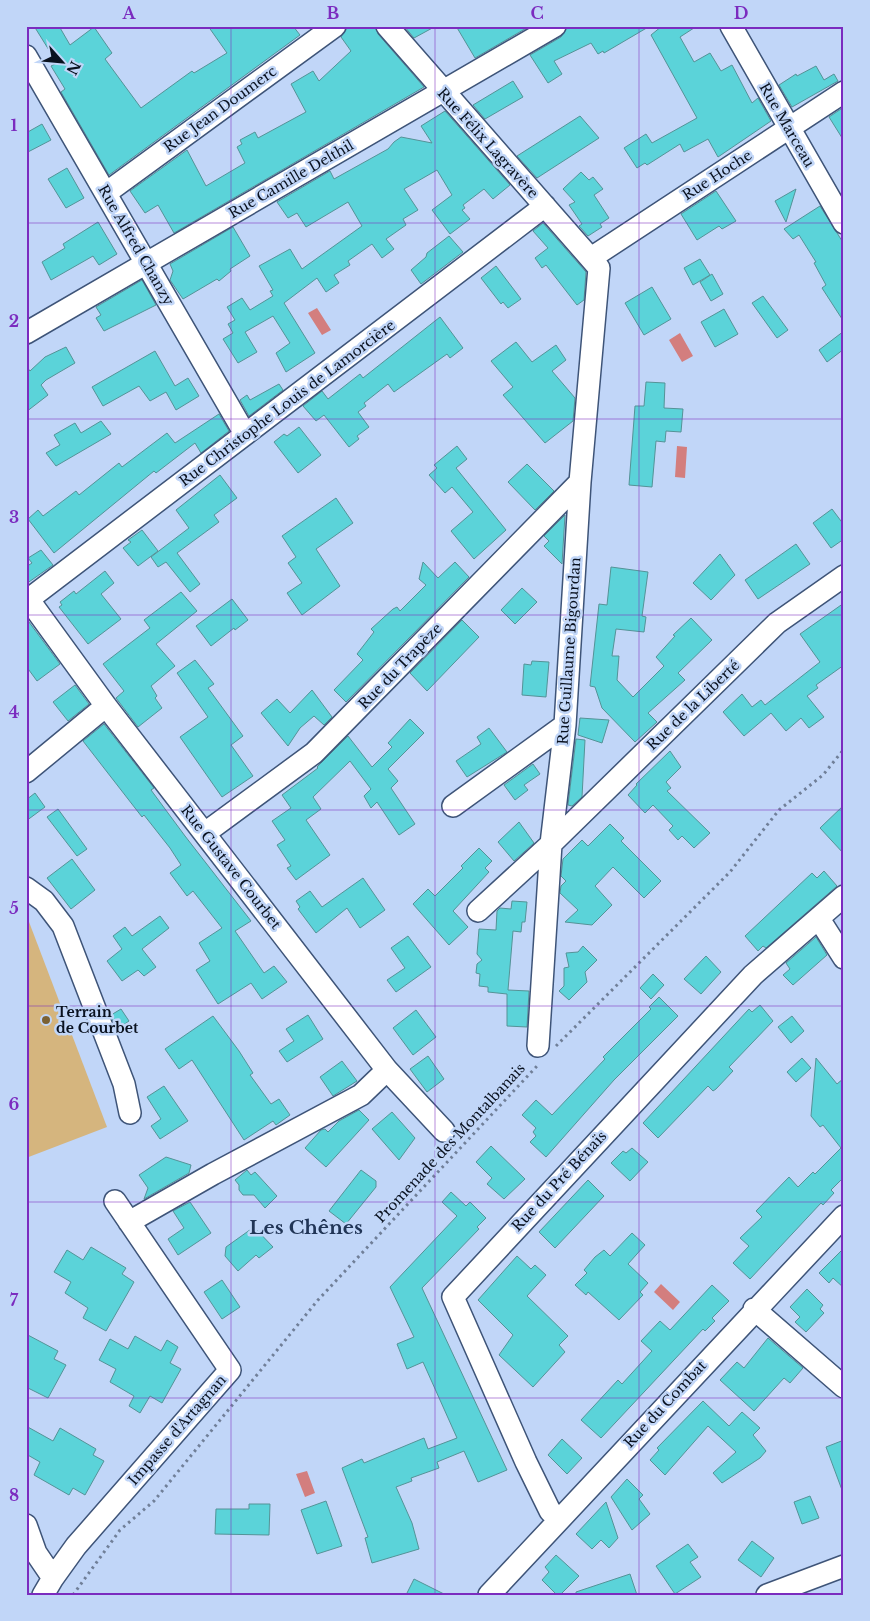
<svg xmlns="http://www.w3.org/2000/svg" width="870" height="1621" font-family="'Libre Baskerville',serif">
<style>
.green{fill:#d5b57e}
.water{fill:#d37e7e}
.building{fill:#5bd3d9;stroke:#549397}
.lines{fill:none;stroke-linecap:round;stroke-linejoin:round}
.minor-casing{stroke:#3e5478;stroke-width:24}
.path{stroke:#707f98;stroke-width:3;stroke-dasharray:2.5 4;stroke-linecap:butt}
.minor{stroke:#fff;stroke-width:21}
.grid{fill:none;stroke:#7b2cbf;stroke-width:1;stroke-opacity:0.55}
.poi-dot{fill:#7b6133;stroke:#c1d6f8;stroke-width:2}
.labels{text-anchor:middle;dominant-baseline:central;stroke-width:5;stroke-linejoin:round;paint-order:stroke}
.street-label{font-size:14px;fill:#09111f;stroke:#c1d6f8}
.poi-label{font-size:14px;font-weight:bold;fill:#09111f;stroke:#c1d6f8;text-anchor:start}
.district-label{font-size:19px;font-weight:bold;fill:#213556;stroke:#c1d6f8}
.neatline{fill:none;stroke:#7b2cbf;stroke-width:2}
.grid-label{font-size:16px;text-anchor:middle;font-weight:bold;fill:#7b2cbf}
</style>
<rect width="100%" height="100%" fill="#c1d6f8"/>
<path class="green" d="M26,914l81,213 -81,31z"/>
<path class="water" d="M317,308l14,22 -9,5 -14,-22z
M680,333l13,23 -11,6 -13,-22z
M677,446l10,1 -2,31 -10,-1z
M661,1284l19,18 -7,8 -19,-18z
M307,1471l8,22 -10,4 -9,-23z"/>
<path class="building" d="M34,26h25l11,19 24,-18 18,26 -7,6 36,49 51,-37 2,2 33,-20 -19,-27h85l7,9 -191,140 -48,-83 4,-3 -14,-23 6,-3z
M347,26h28l3,8 46,53 -250,146 -16,-28 -13,8 -15,-22 57,-41 19,36 39,-23 -8,-16 5,-3 -2,-4 15,-8 3,6 48,-26 -15,-28 22,-13 6,10 32,-30 -10,-14z
M404,26h32l-22,12z
M456,26h74l-55,32z
M567,26h83l-46,27 -1,-2 -5,3 -7,-11 -37,18 8,13 -14,9 -18,-28 31,-18z
M662,26h35l-17,11 14,25 16,-9 11,18 11,-6 20,38 6,-5 13,23 -53,36 -10,-18 -24,13 -4,-8 -33,21 -2,-2 -8,5 -13,-20 22,-14 6,9 45,-25 -46,-83z
M816,66l8,14 10,-6 4,7 -46,26 -13,-22 17,-11 1,2z
M513,81l10,16 -38,22 -12,-14z
M844,107v34l-15,-24z
M445,111l65,74 -17,14 -9,-10 -21,16 2,3 -3,2 8,9 -20,15 -18,-24 20,-15 -15,-25 -33,19 14,21 -15,9 3,6 -20,14 8,10 -12,9 -10,-14 -24,17 2,4 -16,10 5,8 -13,9 -9,-14 -33,25 31,50 -29,19 -10,-19 14,-10 -17,-27 -28,16 12,20 -19,11 -15,-24 10,-6 -5,-9 7,-4 -8,-13 15,-9 8,12 23,-14 -3,-5 3,-1 -14,-24 31,-17 12,20 60,-43 -14,-24 -42,25 -9,-14 -9,5 -11,-16 53,-31 4,8 54,-30 6,-7 7,-5 31,6 -11,-17z
M580,116l19,22 -62,40 -20,-22z
M42,124l9,16 -25,13v-20z
M67,168l17,30 -18,10 -18,-29z
M581,172l8,8 4,-3 10,12 -9,6 15,23 -9,6 2,3 -14,9 -9,-10 3,-2 -13,-19 6,-3 -12,-13z
M796,189l-10,33 -11,-21z
M716,191l20,30 -14,8 -3,-3 -22,14 -16,-26z
M820,206l24,38v78l-22,-34 4,-3 -12,-22 2,-1 -17,-27 -6,4 -9,-10z
M98,222l19,32 -18,11 -6,-9 -42,24 -9,-18 23,-14 -2,-4z
M543,223l43,49 -2,28 -7,5 -31,-40 -4,3 -7,-10 13,-10 -15,-17z
M233,227l17,29 -20,13 1,2 -12,10 -2,-2 -34,20 -13,-19 3,-9 -3,-7z
M449,236l14,16 -42,32 -10,-14 15,-13 1,-4z
M700,259l10,16 -17,10 -9,-17z
M496,266l25,33 -13,9 -5,-6 -2,2 -20,-26z
M712,274l11,20 -12,7 -11,-19z
M142,280l14,25 -52,26 -8,-13 5,-3 -5,-8z
M652,287l19,32 -27,16 -19,-32z
M763,296l25,34 -11,8 -25,-35z
M724,309l14,25 -23,13 -14,-25z
M440,317l23,31 -13,10 -3,-4 -53,38 -6,-8 -24,19 2,3 -8,6 11,15 -12,9 2,3 -10,8 -25,-32 -8,6 -13,-15 19,-15 6,8 32,-25 3,4z
M844,331v18l-17,13 -8,-12z
M516,342l16,20 24,-17 10,15 -14,11 23,27 -2,23 -28,22 -42,-48 10,-8 -22,-26z
M66,347l9,16 -29,17 -5,5 7,10 -22,17v-46l4,5 15,-14z
M155,351l20,35 13,-8 11,18 -23,14 -10,-18 -16,9 -11,-15 -36,20 -11,-19z
M646,382l19,1 -1,25 19,1 -2,23 -15,-1 -1,11 -9,-1 -4,46 -23,-2 6,-79h9z
M279,384l4,6 -34,26 -9,-16 7,-5 3,5z
M219,414l10,17 -28,22 -6,-10 -39,30 -2,-2 -100,82 -26,-34 10,-9 5,6 33,-25 3,4 40,-32 3,4 45,-34 8,10z
M101,421l10,13 -55,32 -10,-13 14,-8 -6,-10 21,-12 6,10z
M299,427l22,28 -23,18 -24,-31 10,-8 3,2z
M457,446l10,13 -11,9 50,62 -32,29 -23,-28 22,-19 -21,-25 -7,6 -16,-18 8,-7 -3,-3z
M527,464l27,27 -19,19 -27,-28z
M220,475l17,23 -23,17 5,7 -42,31 23,31 -10,8 -24,-30 -8,5 -7,-10 38,-29 -13,-18z
M336,498l17,25 -37,26 24,37 -38,29 -15,-22 15,-10 -14,-20 8,-6 -14,-21z
M832,509l12,16v14l-13,9 -18,-25z
M565,515l-3,49 -18,-18 5,-5 -5,-5z
M142,530l16,21 -20,15 -15,-18 8,-6 -3,-2z
M796,544l14,20 -52,35 -13,-19z
M41,550l12,15 -27,19v-17l6,-4 -4,-5z
M720,554l15,21 -24,25 -18,-17z
M423,562l15,16 17,-16 14,15 -123,125 -12,-12 29,-30 -6,-6 17,-22 -3,-3 22,-20 4,-2 3,4 26,-26 -7,-6z
M611,567l37,5 -6,44 4,1 -2,15 -28,-3 -4,27h7l-2,24 16,17 31,-31 -8,-9 19,-21 -2,-1 18,-17 21,22 -34,33 7,7 -37,33 9,9 -22,20 -33,-34 -7,-21 -5,-1 9,-82 8,1z
M105,571l9,12 -13,11 20,25 -33,25 -29,-37 3,-2 -2,-3 14,-11 2,3z
M522,588l15,14 -22,22 -14,-14z
M181,592l16,19 -41,33 19,22 -24,20 6,10 -2,2 7,10 -24,19 -22,-29 8,-7 -21,-27 47,-36 -6,-8z
M232,599l16,21 -13,10 -1,-2 -23,18 -15,-20z
M844,603v62l-28,20 2,3 -11,8 17,21 -15,11 -8,-10 -15,13 -15,-18 -27,23 -21,-24 19,-18 10,13 9,-7 4,5 55,-43 -20,-28z
M26,618l34,46 -23,17 -11,-15z
M462,620l17,17 -52,54 -17,-18z
M195,660l19,24 -6,4 35,48 -12,9 22,31 -31,21 -42,-60 28,-20 -31,-44z
M532,661l17,1 -3,35 -24,-2 2,-31 7,1z
M75,685l14,19 -21,17 -15,-19z
M312,690l20,27 -8,8 -10,-9 -14,12 -12,18 -27,-33 16,-14 13,14z
M580,718l29,2 -7,23 -24,-8z
M410,719l14,14 -36,36 10,12 -7,7 24,36 -16,11 -22,-33 -6,6 -7,-12 7,-7 -21,-28 -37,36 8,12 -15,11 24,35 -34,25 -9,-12 4,-2 -14,-21 8,-5 -13,-19 19,-13 -9,-13 36,-27 -1,-1 31,-31 24,31 20,-20 -4,-4z
M104,724l50,64 -3,2 34,46 66,85 -16,10 29,42 10,-7 13,16 -25,17 -11,-16 -33,21 -22,-34 14,-9 -11,-18 23,-15 -29,-37 -6,5 -17,-23 11,-8 -11,-17 -26,-33 -2,2 -59,-76z
M489,728l18,24 -40,25 -11,-16 25,-17 -4,-7z
M576,739l9,1 -3,57 -10,9 -4,-1z
M670,751l11,16 -15,15 5,6 -4,3 43,42 -16,15 -12,-12 -4,4 -9,-10 4,-4 -20,-21 -8,8 -17,-18 9,-10 -1,-1z
M533,764l7,10 -16,11 4,5 -13,10 -11,-15z
M35,793l10,14 -19,14v-21z
M844,805v49l-24,-26z
M58,809l29,40 -10,7 -30,-39z
M519,822l15,21 -20,18 -16,-19z
M610,824l14,14 -3,3 40,40 -17,17 -31,-31 -18,19 17,19 -20,20 -27,-3 13,-12 -18,-17 1,-7 5,-5 -5,-5 2,-17 19,-19 6,6z
M479,848l13,13 -7,7 4,4 -36,39 15,16 -19,18 -36,-41 15,-15 7,7 28,-28 -2,-2z
M72,859l23,31 -24,19 -24,-31z
M824,871l13,15 -71,62 -3,-2 -5,5 -13,-15 67,-63 5,5z
M363,878l22,32 -25,18 -13,-20 -31,25 -18,-24 2,-2 -4,-6 14,-10 12,16z
M512,901l15,1 -2,20h-3l-1,10 -8,-1 -5,59 21,1 -2,36 -20,-1v-32l-19,-2v-5l-9,-1 1,-12 -4,-1 1,-9 5,-4 -5,-6 2,-25 17,1 1,-19 3,-3 11,1z
M160,916l9,12 -27,21 14,18 -12,9 -6,-6 -16,11 -15,-20 15,-12 -9,-13 12,-9 7,9z
M408,936l23,31 -35,25 -9,-12 18,-12 -14,-20z
M816,937l11,18 -34,30 -10,-10 7,-6 -4,-6z
M583,946l14,14 -12,12 2,10 -18,18 -10,-9 5,-5v-18l5,-1 -3,-14 12,-1z
M706,956l15,16 -20,22 -17,-15z
M653,974l11,11 -13,14 -11,-11z
M659,997l19,19 -64,64 -68,77 -16,-15 6,-6 -3,-4 3,-4 -14,-13 14,-15 16,15 53,-56 -2,-2 48,-48 -2,-2z
M760,1005l13,16 -44,46 4,4 -17,18 -3,2 -5,-5 -50,52 -15,-15 106,-114 3,3z
M121,1009l8,12 -13,9 -5,-15z
M416,1010l20,27 -23,18 -20,-27z
M308,1015l15,24 -36,23 -8,-11 15,-10 -8,-12z
M213,1016l26,35 14,22 -3,2 21,29 8,-5 11,16 -14,10 -3,-4 -29,19 -52,-80 -13,9 -14,-20z
M792,1016l12,15 -13,12 -13,-16z
M428,1056l16,23 -17,13 -17,-23z
M802,1058l9,10 -15,14 -9,-10z
M816,1058l21,26 7,-6v99l-13,13 3,3 -11,12 -2,-2 -71,76 -17,-16 16,-17 -9,-8 22,-21 -6,-6 33,-34 9,10 15,-15 2,2 26,-26 -18,-23 -3,2 -9,-11z
M342,1061l15,20 -24,15 -13,-19z
M164,1086l24,35 -28,18 -9,-13 10,-7 -14,-22z
M359,1110l10,10 -43,47 -21,-19 16,-18 4,-1 3,3 11,-11z
M392,1112l23,26 -16,22 -27,-31z
M491,1146l34,33 -21,20 -17,-15 5,-6 -16,-16z
M632,1148l16,14 -18,19 -19,-18 12,-12 3,2z
M166,1157l25,8 -2,8 -45,26 4,-11 -9,-13z
M247,1170l4,5 4,-3 22,24 -12,12 -11,-13h-11l-4,-5v-5l-4,-5z
M361,1170l15,11v6l-30,37 -17,-13z
M588,1180l16,16 -49,52 -16,-16z
M451,1192l15,14 4,-4 16,16 -9,9 2,2 -57,59 85,182 -29,12 -14,-31 -27,11 2,6 -28,10 1,3 -16,6 16,36 7,26 -47,14 -7,-25 3,-1 -26,-69 20,-9 2,4 60,-25 4,11 29,-11 -34,-76 -16,7 -10,-25 17,-7 -24,-50 67,-71 -15,-14z
M190,1202l21,31 -33,22 -10,-16 16,-11 -11,-17z
M254,1227l19,20 -14,11 -3,-3 -18,16 -13,-15 1,-9z
M632,1233l13,12 -17,19 20,19 -8,9 3,3 -24,25 -31,-28 -2,3 -11,-10 12,-12 -3,-3 11,-13 9,-7 6,6z
M91,1247l35,21 -4,6 12,8 -28,49 -23,-13 5,-10 -23,-15 6,-11 -17,-10 13,-22 16,10z
M844,1248v40l-11,-10 -4,5 -10,-10z
M517,1256l14,13 4,-4 11,10 -19,21 41,40 -9,9 6,7 -32,35 -34,-32 14,-20 -35,-35z
M222,1280l18,27 -18,12 -18,-27z
M712,1285l17,16 -17,17 3,3 -10,10 -2,-2 -102,109 -20,-18 37,-40 4,4 30,-33 -11,-10 19,-20 10,9z
M807,1289l16,16 -3,4 4,4 -18,19 -11,-10 5,-5 -10,-10z
M26,1334l32,17 -4,8 12,6 -18,33 -22,-11z
M135,1336l26,15 6,-11 11,7 -8,16 11,6 -19,34 -12,-7 -10,17 -11,-7 5,-10 -24,-14 6,-13 -17,-9 11,-21 18,10z
M768,1338l35,30 -13,15 -6,-5 -30,33 -34,-31 17,-18 7,6z
M703,1401l26,25 13,-14 18,16 -7,7 13,16 -6,7 -38,25 -9,-10 23,-21 -28,-26 -43,49 -15,-15 9,-10 -2,-2z
M26,1426l27,15 7,-13 36,21 -3,6 11,6 -19,34 -12,-7 -4,7 -35,-20 6,-13 -14,-8z
M562,1439l20,19 -15,16 -19,-19z
M844,1440v50h-2l-16,-43z
M627,1479l16,16 -4,4 11,15 -18,16 -21,-33z
M810,1496l9,22 -17,6 -8,-22z
M326,1501l16,45 -25,8 -16,-44z
M606,1502l12,36 -9,10 -8,-8 -9,9 -16,-15z
M249,1504h21l-1,31 -54,-1 1,-25h33z
M752,1541l22,17 -13,19 -23,-17z
M688,1544l10,13 -8,5 11,15 -26,17 -19,-28z
M556,1555l23,21 -19,19h-3l-15,-15 7,-8 -4,-5z
M630,1574l7,21h-61v-3z
M414,1579l32,16h-40z"/>
<g class="lines">
<g class="minor-casing">
<path id="minor" d="M387,26l212,242 -19,214 -15,243 -14,119 -13,202
M731,26l113,197
M26,56l219,378
M106,193l229,-167
M591,258l253,-166
M26,333l529,-307
M26,596l80,110 281,364 57,61
M29,599l516,-393
M26,772l80,-66
M453,806l112,-81
M205,833l109,-80 266,-271
M26,888l18,13 19,25 61,158 6,29
M478,911l73,-67 226,-221 67,-47
M819,919l25,39
M129,1222l84,-48 148,-79 26,-25
M754,1309l90,78
M558,1518l-8,-7 -24,-49 -73,-165 300,-322 91,-79
M26,1525l10,28 17,25 -10,17
M53,1578l23,-32 154,-176 -115,-169
M489,1595l355,-379
M767,1595l77,-29"/>
</g>
<path class="path" d="M556,1046l174,-174 49,-62 44,-35 21,-26
M73,1595l47,-65 34,-29 164,-201 220,-235"/>
<use href="#minor" class="minor"/>
</g>
<path class="grid" d="M231,26v1569M435,26v1569M639,26v1569M26,223h818M26,419h818M26,615h818M26,810h818M26,1006h818M26,1202h818M26,1398h818"/>
<circle class="poi-dot" cx="46" cy="1020" r="5"/>
<g class="labels">
<g class="street-label">
<text transform="translate(220 109) rotate(-36)">Rue Jean Doumerc</text>
<text transform="translate(787 125) rotate(60)">Rue Marceau</text>
<text transform="translate(488 143) rotate(48)">Rue Félix Lagravère</text>
<text transform="translate(717 175) rotate(-33)">Rue Hoche</text>
<text transform="translate(291 179) rotate(-30)">Rue Camille Delthil</text>
<text transform="translate(136 245) rotate(60)">Rue Alfred Chanzy</text>
<text transform="translate(287 403) rotate(-37)">Rue Christophe Louis de Lamorcière</text>
<text transform="translate(569 651) rotate(-86)">Rue Guillaume Bigourdan</text>
<text transform="translate(400 666) rotate(-46)">Rue du Trapèze</text>
<text transform="translate(693 705) rotate(-44)">Rue de la Liberté</text>
<text transform="translate(231 867) rotate(52)">Rue Gustave Courbet</text>
<text transform="translate(450 1143) rotate(-47)">Promenade des Montalbanais</text>
<text transform="translate(559 1181) rotate(-47)">Rue du Pré Bénaïs</text>
<text transform="translate(665 1404) rotate(-47)">Rue du Combat</text>
<text transform="translate(177 1430) rotate(-49)">Impasse d'Artagnan</text>
</g>
<g class="poi-label">
<text x="56" y="1012">Terrain<tspan x="56" dy="16">de Courbet</tspan></text>
</g>
<g class="district-label">
<text x="306" y="1227">Les Chênes</text>
</g>
</g>
<rect width="870" height="1621" fill="none" stroke="#c1d6f8" stroke-width="55"/>
<g transform="translate(62 62) rotate(117)" stroke="#c1d6f8" stroke-width="4" paint-order="stroke">
<path d="M0-4L9 19L0 12L-9 19Z" fill="#09111f"/>
<text y="-8" font-size="14" font-weight="bold" text-anchor="middle" fill="#09111f">N</text>
</g>
<rect x="28" y="28" width="814" height="1566" class="neatline"/>
<g class="grid-label">
<text x="129" y="19">A</text>
<text x="333" y="19">B</text>
<text x="537" y="19">C</text>
<text x="741" y="19">D</text>
<text x="14" y="131">1</text>
<text x="14" y="327">2</text>
<text x="14" y="523">3</text>
<text x="14" y="718">4</text>
<text x="14" y="914">5</text>
<text x="14" y="1110">6</text>
<text x="14" y="1306">7</text>
<text x="14" y="1501">8</text>
</g>
</svg>
